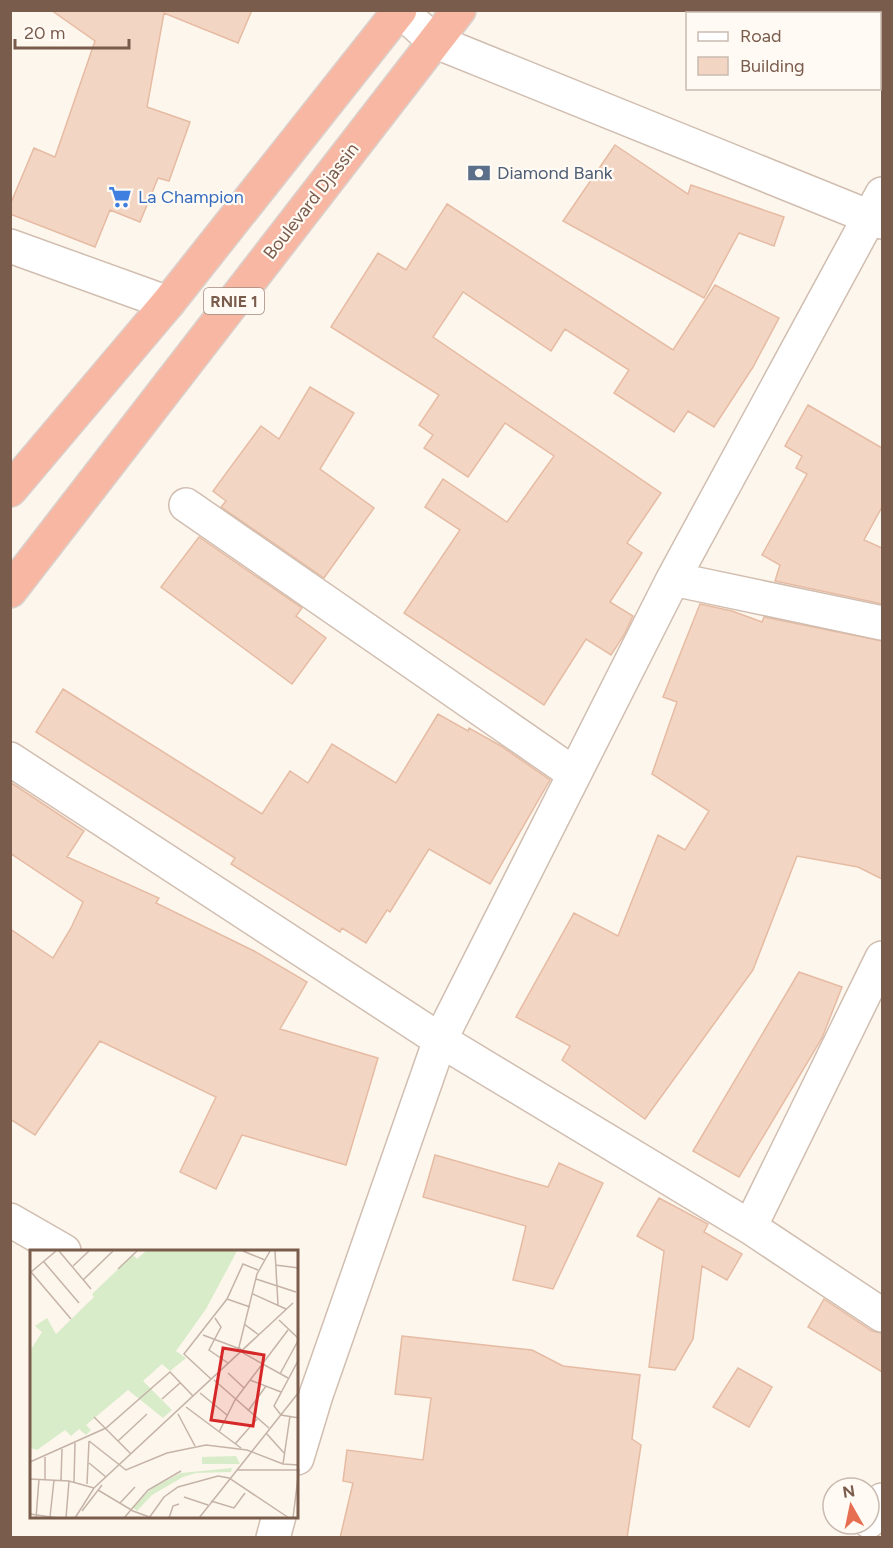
<svg xmlns="http://www.w3.org/2000/svg" width="893" height="1548" font-family="Figtree,sans-serif">
<style>
.building{fill:#f3d5c3;stroke:#e6bba3;stroke-width:1.5}
.lines{fill:none;stroke-linecap:round;stroke-linejoin:round}
.minor-casing{stroke:#d1beb0;stroke-width:36}
.highway-casing{stroke:#dad1cd;stroke-width:36}
.minor{stroke:#fff;stroke-width:33}
.highway{stroke:#f7b7a3;stroke-width:33}
.labels{text-anchor:middle;dominant-baseline:central;stroke-width:4.5;stroke-linejoin:round;paint-order:stroke}
.shield{fill:#fffaf3;stroke:#a28b7f;stroke-width:1.5}
.shield-label{font-size:16px;font-weight:bold;fill:#7a5c4d}
.service-label{font-size:18px;fill:#4e5e75;stroke:#fffaf3;text-anchor:start}
.shop-label{font-size:18px;fill:#366cbe;stroke:#fffaf3;text-anchor:start}
.street-label{font-size:18px;fill:#7a5c4d;stroke:#fffaf3}
.inset-road{fill:none;stroke:#c5b3a7;stroke-width:1.5}
.view{fill:#d62828;fill-opacity:0.15;stroke:#d62828;stroke-width:3}
.inset-edge{fill:none;stroke:#7a5c4d;stroke-width:3}
</style>
<rect width="100%" height="100%" fill="#fdf6ec"/>
<path class="building" d="M51,10h201l-14,33 -74,-30 -17,94 43,15 -21,59 -11,-3 -18,44 -30,-12 -15,37 -85,-33v-9l24,-57 21,9 40,-116z
M615,145l73,49 3,-9 93,32 -10,29 -35,-13 -35,65 -141,-77z
M447,204l226,146 42,-65 64,33 -26,49 -39,60 -26,-16 -14,21 -60,-39 15,-23 -64,-41 -14,22 -88,-59 -30,45 228,156 -34,50 15,10 -32,49 23,14 -9,19 -13,20 -25,-16 -42,66 -140,-92 56,-83 -35,-23 18,-28 64,43 47,-66 -49,-33 -37,54 -44,-29 9,-13 -14,-10 20,-30 -108,-68 47,-74 28,17z
M310,387l44,26 -34,56 54,39 -50,70 -103,-71 5,-6 -13,-10 48,-65 18,13z
M808,405l74,43v59l-18,33 18,8v56l-107,-23 5,-16 -18,-10 45,-81 -11,-6 6,-12 -17,-10z
M199,537l103,71 -6,8 30,22 -34,46 -131,-97z
M700,604l32,7 30,11 2,-5 118,24v238l-24,-12 -61,-11 -44,114 -108,149 -83,-59 8,-14 -54,-29 58,-104 44,23 40,-101 27,15 24,-39 -57,-37 25,-72 -14,-5z
M63,689l199,125 28,-43 18,12 24,-39 64,39 42,-69 30,17 1,-3 32,18 49,34 -60,104 -61,-35 -39,63 -3,-2 -21,33 -24,-15 -2,4 -109,-68 4,-6 -199,-126z
M10,782l74,49 -17,26 92,41 -3,5 98,48 53,31 -27,47 98,29 -32,107 -104,-30 -26,54 -36,-17 36,-75 -116,-56 -65,94 -25,-16v-190l43,29 18,-30 12,-26 -73,-49z
M799,972l43,15 -20,51 -83,139 -46,-26z
M435,1155l113,32 11,-24 44,20 -50,106 -40,-9 13,-54 -103,-29z
M659,1198l49,26 -4,8 38,22 -15,26 -25,-14 -9,73 -18,31 -26,-3 15,-116 -27,-15z
M824,1299l48,32 10,2v39l-74,-45z
M402,1336l130,14 31,16 77,9 -8,64 9,6 -14,93h-287l13,-55 -10,-2 4,-31 76,10 8,-62 -36,-4z
M738,1368l34,19 -23,40 -36,-20z"/>
<g class="lines">
<g class="minor-casing">
<path id="minor" d="M400,10l34,31 448,181
M10,246l158,57
M186,505l387,268
M673,579l209,44
M10,759l430,281 310,187 132,88
M10,1220l54,31
M750,1227l132,-269
M297,1458l19,-63 124,-355 233,-461 209,-385
M869,1521l13,-21
M273,1538l6,-22"/>
</g>
<g class="highway-casing">
<path id="highway" d="M10,490l158,-187 232,-293
M10,591l449,-581"/>
</g>
<use href="#minor" class="minor"/>
<use href="#highway" class="highway"/>
</g>
<defs>
<g id="bank-bare" transform="scale(1.8)"><path d="M-6-4H6V4H-6ZM0-2.3a2.3 2.3 0 1 0 0 4.6a2.3 2.3 0 1 0 0-4.6Z" fill="#5c6f8a" stroke="#fffaf3" stroke-width="2.5" paint-order="stroke"/></g>
<g id="supermarket-bare" transform="scale(1.8)"><path d="M-6-5.5h2.5l.6 2H6L4.5 2H-2.5L-4.4-4H-6ZM-1.5 3.2a1.3 1.3 0 1 0 .1 0ZM3 3.2a1.3 1.3 0 1 0 .1 0Z" fill="#3f7fe0" stroke="#fffaf3" stroke-width="2.5" paint-order="stroke"/></g>
</defs>
<g fill-rule="evenodd">
<use href="#bank-bare" x="479" y="173"/>
<use href="#supermarket-bare" x="120" y="197"/>
</g>
<g class="labels">
<rect class="shield" x="204" y="288" width="60" height="26" rx="4.5"/>
<g class="shield-label">
<text x="234" y="301">RNIE 1</text>
</g>
<g class="service-label">
<text x="497" y="173">Diamond Bank</text>
</g>
<g class="shop-label">
<text x="138" y="197">La Champion</text>
</g>
<g class="street-label">
<text transform="translate(311 201) rotate(-52)">Boulevard Djassin</text>
</g>
</g>
<g transform="translate(30 1250)">
<rect width="268" height="268" fill="#fdf6ec"/>
<path d="M116,1h91l-31,58 -30,42 10,7 -16,13 -8,-7 -19,17 29,29 -9,8 -35,-28 -42,35 5,5 -5,5 -7,-6 -8,7 -6,-6 -28,20 -7,-2v-97l12,-19 -7,-6 12,-8 9,16 38,-37 -2,-3 41,-39 4,4zM206,206l4,8h-38v-7zM202,218l-1,4 -35,1 -13,4 -31,18 -15,16 -5,-4 20,-19 29,-15z" fill="#d8ecc9"/>
<path class="inset-road" d="M26,1l-25,21 40,47M29,1l32,38M213,1l22,9M240,1l-13,23 -18,73 4,6 45,25M245,1l3,54M14,12l35,41M245,15l24,3M43,16l16,-15M88,19l19,-18M226,29l40,13M53,30l30,-29M223,44l33,15M197,49l23,8M185,68l6,9 -12,23 19,13M249,70l20,19M214,74l15,11M173,85l37,14M269,109l-25,47 7,9 18,3M198,123l16,15M250,124l19,-35M181,129l-27,-25 43,-55 16,-35 15,6M184,130l55,48M220,130l31,12M170,143l27,22M132,149l18,-16M156,157l55,41M218,161l18,-25M148,164l17,32M64,167l37,37M189,182l16,-32 53,-70M236,183l18,20M59,191l37,29 41,-17 39,-8 41,5 36,14 16,1M88,191l29,-27M205,194l22,-25M0,212l76,-34 64,-56 23,24M59,213l17,14M253,214l7,-48M207,220h61M0,229l39,2 25,7M15,229v-22M31,230l1,-31M44,232l1,-39M57,234l2,-43M68,240l35,21 19,7M154,247l24,8M181,251l23,7 11,-15M90,253l15,-16M52,261l20,-26M0,264l28,4M20,267l4,-37M6,268l3,-39M36,268l3,-37M45,268l19,-30 199,-185M94,268l24,-28 33,-19M119,268l15,-21 14,-10 40,-11 11,2 60,40M139,268l4,-12 6,-2M169,268l100,-126M263,268l6,-49"/>
<path class="view" d="M193,98l41,7 -11,71 -42,-6z"/>
<rect width="268" height="268" class="inset-edge"/>
</g>
<rect width="893" height="1548" fill="none" stroke="#7a5c4d" stroke-width="24"/>
<rect x="686" y="12" width="195" height="78" fill="#fffaf3" stroke="#cabbb1" stroke-width="1.5"/>
<rect x="698" y="32" width="30" height="9" fill="#ffffff" stroke="#cabbb1" stroke-width="1.5"/>
<text x="740" y="42" font-size="18" fill="#7a5c4d">Road</text>
<rect x="698" y="57" width="30" height="18" fill="#f3d5c3" stroke="#cabbb1" stroke-width="1.5"/>
<text x="740" y="72" font-size="18" fill="#7a5c4d">Building</text>
<g transform="translate(851 1506) rotate(351)"><circle r="28" fill="#fffaf3" stroke="#cabbb1" stroke-width="1.5"/>
<path d="M0-4.5L10 22L0 15L-10 22Z" fill="#e76f51"/>
<text y="-9" font-size="16" font-weight="bold" text-anchor="middle" fill="#7a5c4d">N</text>
</g>
<path d="M15 39v9h114v-9" fill="none" stroke="#7a5c4d" stroke-width="3"/>
<text x="24" y="39" font-size="18" fill="#7a5c4d" stroke="#fffaf3" stroke-width="4.5" paint-order="stroke">20 m</text>
</svg>
